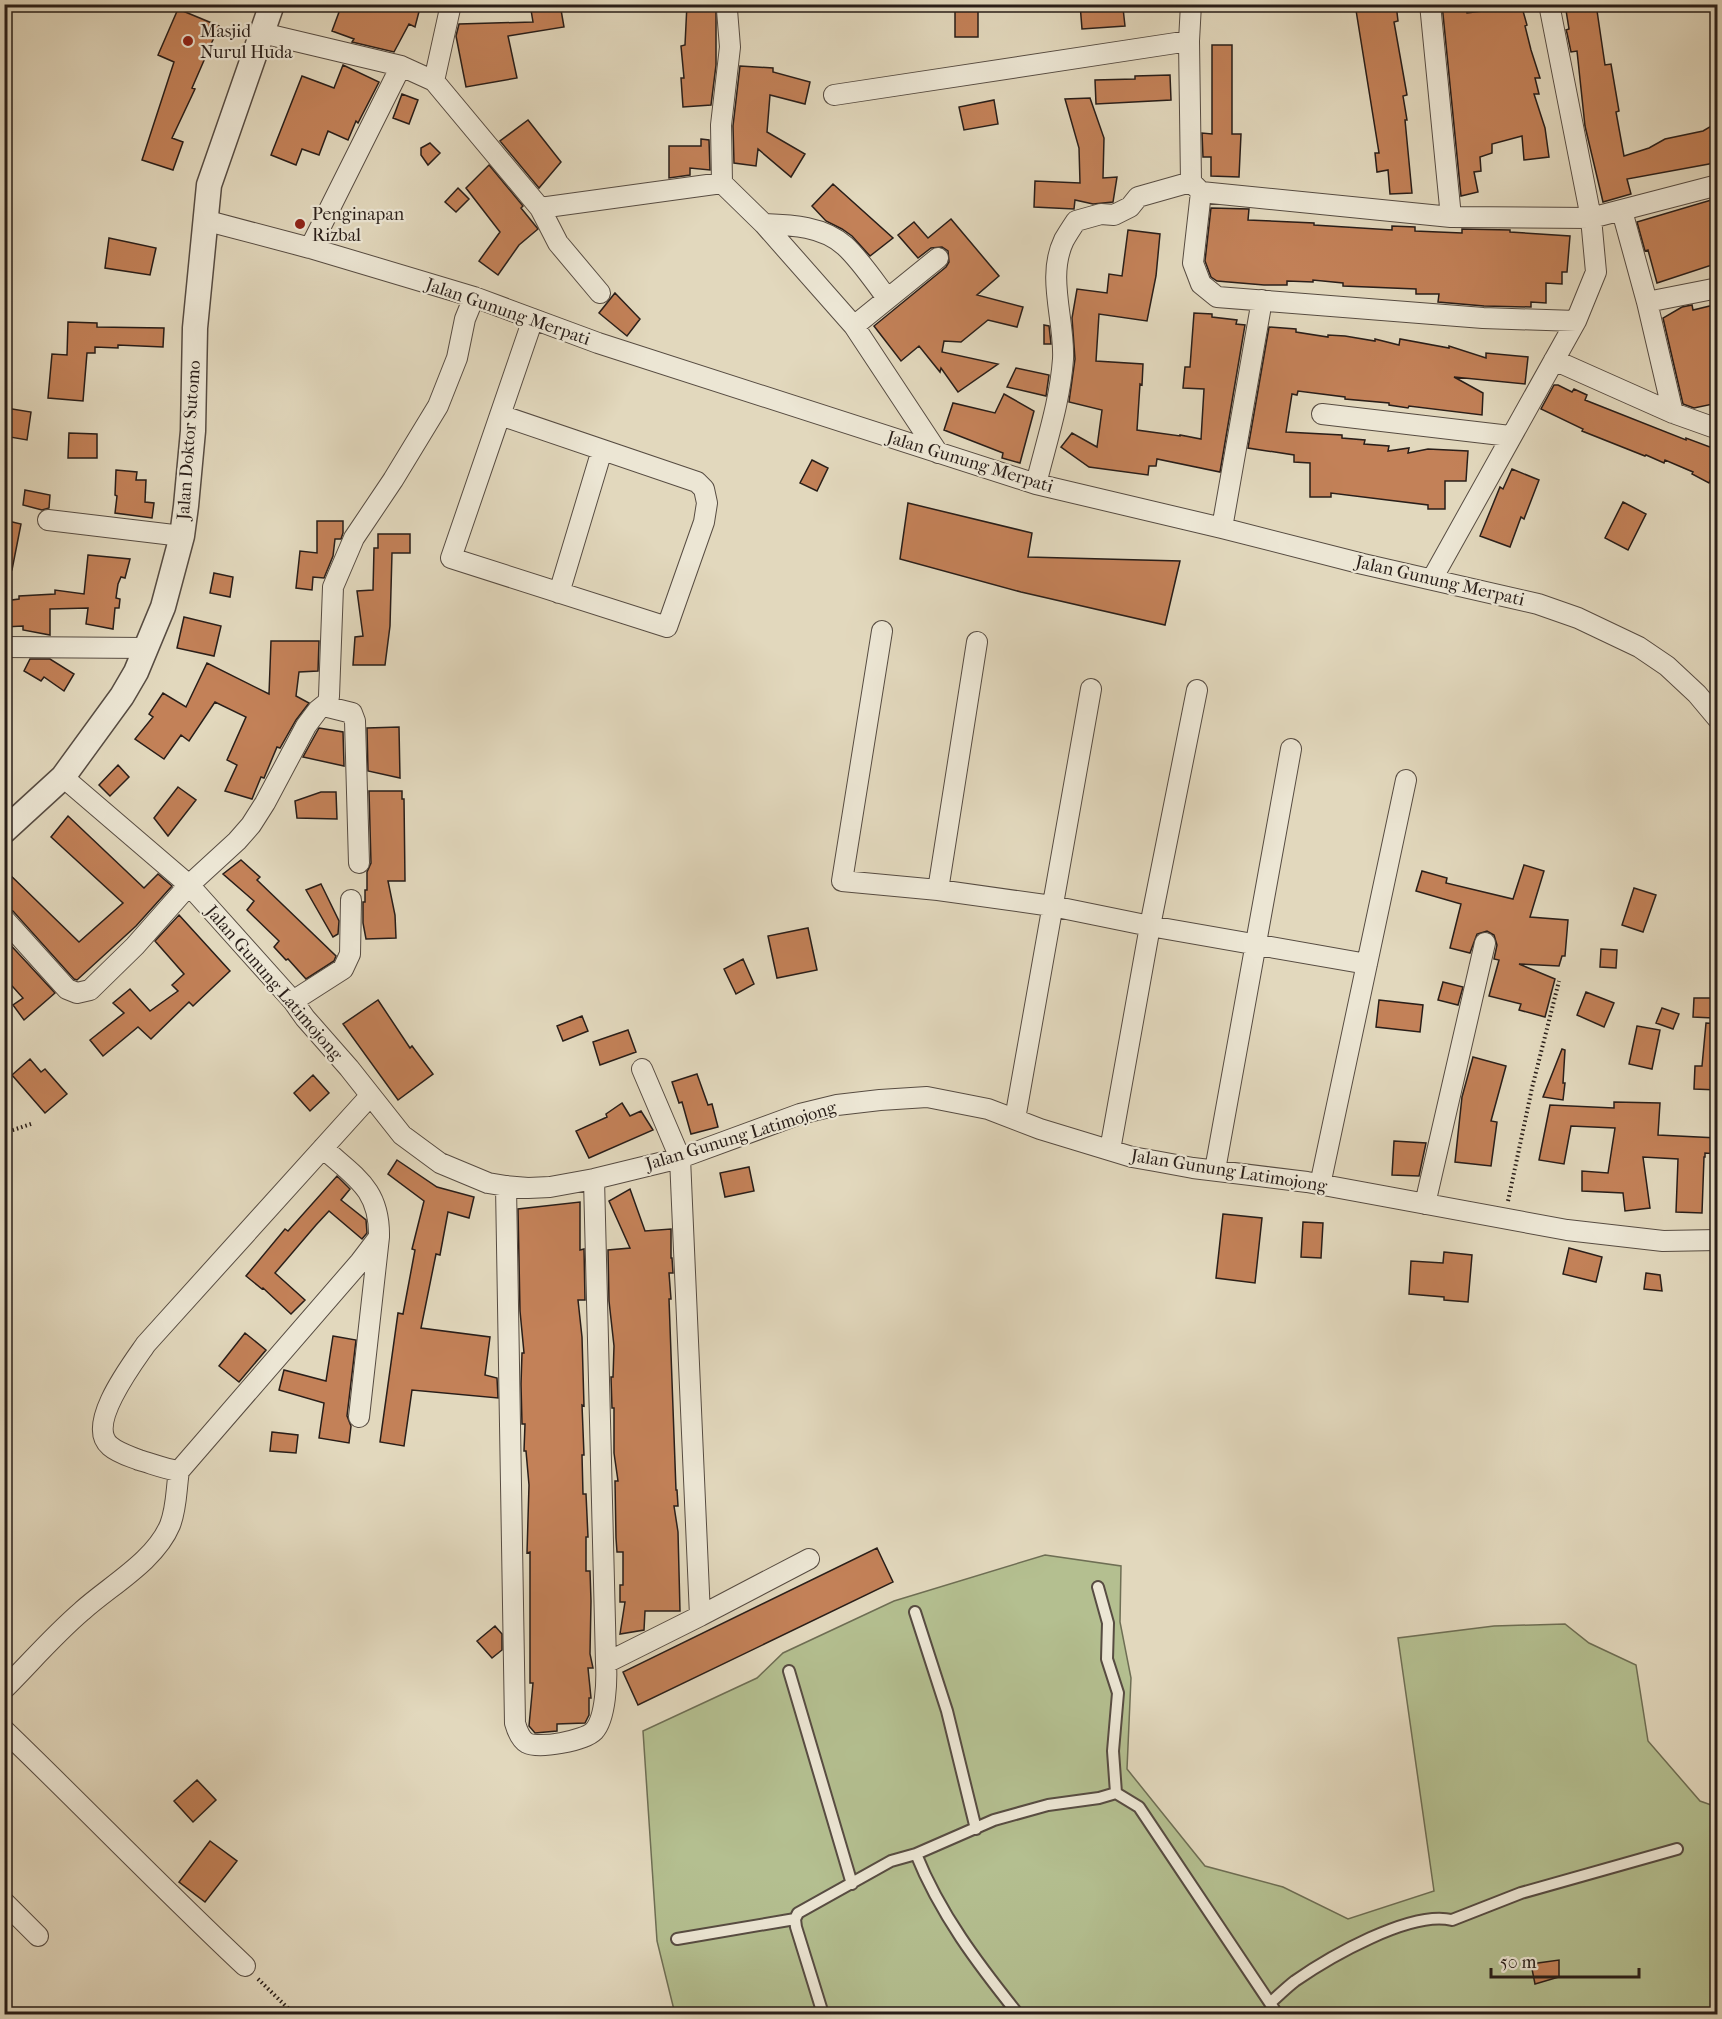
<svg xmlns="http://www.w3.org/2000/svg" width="1722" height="2019" font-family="'IM FELL French Canon',serif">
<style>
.green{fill:#b4bf90;stroke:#6e6e54;stroke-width:1.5}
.building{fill:#c38158;stroke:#291e19;stroke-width:1.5}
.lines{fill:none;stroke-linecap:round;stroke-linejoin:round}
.service-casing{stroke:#574c42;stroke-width:14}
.minor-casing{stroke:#574c42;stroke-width:22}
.tertiary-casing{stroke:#574c42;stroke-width:27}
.path{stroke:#291e19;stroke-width:4;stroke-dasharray:1.5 3;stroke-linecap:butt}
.service{stroke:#ece6d4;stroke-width:10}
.minor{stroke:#ece6d4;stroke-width:20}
.tertiary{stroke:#ece6d4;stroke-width:24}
.poi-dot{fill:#8f2418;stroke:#ece6d4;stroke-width:2}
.labels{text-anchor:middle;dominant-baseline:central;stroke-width:4.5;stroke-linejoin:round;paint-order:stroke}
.poi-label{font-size:18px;fill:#291e19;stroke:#ece6d4;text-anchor:start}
.street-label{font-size:18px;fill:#291e19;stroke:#ece6d4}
</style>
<rect width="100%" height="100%" fill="#e2d8bd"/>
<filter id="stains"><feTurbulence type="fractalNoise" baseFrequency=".00333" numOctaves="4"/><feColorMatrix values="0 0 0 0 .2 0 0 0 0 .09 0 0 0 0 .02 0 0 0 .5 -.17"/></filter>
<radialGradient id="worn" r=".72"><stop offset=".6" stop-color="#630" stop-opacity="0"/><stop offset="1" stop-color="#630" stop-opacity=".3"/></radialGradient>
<path class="green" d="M1045,1555l76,11 -1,56 11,56 -4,91 78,97 78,21 65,32 86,-28 -36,-253 96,-12 71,-2 24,19 47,22 12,76 52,60 17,6v207h-1042l-18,-73 -14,-210 114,-53 26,-25 111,-52z"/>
<path class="building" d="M342,4h79l-6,23 -6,-3 -15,28 -42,-10 2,-3 -22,-8z
M530,4h30l4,23 -56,9 9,42 -51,9 -10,-51 3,-12 74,-2z
M687,4h29v61l-5,40 -28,2 -2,-29h3l-3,-32 4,-1z
M955,4h23v33h-23z
M1080,4h20v6l23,-2 2,18 -43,3z
M1355,4h41l2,17 -4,1 13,73 -4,1 4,24h-2l7,73 -22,1 -2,-24 -11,2 -2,-19h4z
M1442,4h23l2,9 41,-5 13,-4 6,21 -2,1 6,24 9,28h-5l4,16h-5l11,34 4,29 -25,3 -2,-24 -30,8v9l-12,4 1,14 -7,1 4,20 -17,4z
M1565,4h31l9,61 6,-1 8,47 -3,1 8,44 25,-8 16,-9 38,-8 10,-6 5,14v19l-9,6 -82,15 4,15 -28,8 -18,-76 -8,-75 -6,1 -4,-19 -1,-3 3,-1z
M178,9l41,17 -27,62 3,1 -23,49 11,4 -10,28 -31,-10 32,-98 -16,-7z
M1212,45h20v89h9l-2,43 -28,-1v-19h-8l-1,-24 10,1z
M343,65l36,17 -21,41 -2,-2 -8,19 -20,-9 -9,24 -17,-6 -6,16 -25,-10 31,-79 32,12z
M740,66l33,2v4l37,10 -5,22 -35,-9 -3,37 38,22 -14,23 -33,-28 -2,17 -22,-3 -1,-37z
M1170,75l1,25 -75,4 -1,-24 40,-1v-3z
M402,94l16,6 -9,24 -16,-6z
M1090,98l14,40 -1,40 14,-1 -4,25 -20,2 -18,-4 -1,9 -40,-2 1,-26 45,2 -1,-35 -14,-49z
M994,100l4,24 -34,6 -5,-23z
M528,120l33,42 -22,26 -39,-47z
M701,139l8,1 1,30 -20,-2v7l-21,3v-32h32z
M430,143l10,10 -12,12 -7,-10v-7z
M489,165l34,41 -2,2 17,21 -19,16 -21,30 -19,-14 21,-29 -34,-44z
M833,184l60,54 -23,18 -18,-20 -10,-7 -16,-8 -14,-15z
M458,188l11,11 -13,13 -11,-10z
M1718,198v65l-61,20 -9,-33 -3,1 -8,-29z
M1211,208l38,1 -1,11 66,3v2l78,5v-4l23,1v4l47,2v-4l48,1v2l60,4 -3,36h-5v12l-16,-1v20l-15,-1v5l-47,-1 -46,-4 1,-8h-23v-5l-73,-3v-3l-30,-3v2l-26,-1v4h-23l-47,-4 -6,-4 -6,-16z
M951,219l48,57 -22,19 46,12 -6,20 -29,-7 -27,22 -17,-1 -2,11 56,12 -40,28 -17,-24 -1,4 -21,-26 -18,15 -27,-35 72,-59 3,-5 -1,-11 -6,-4 -11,1 -13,10 -20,-23 16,-13 14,16z
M1128,230l32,4 -4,42 -9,45 -48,-7 -3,47 47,3 -1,21 -2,-1 -3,46 43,6v-1l21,4 3,-50 -21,-1 2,-21h5l4,-54 18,1v3l25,3 -1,4 9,1 -25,147 -63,-13 -1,7h-7l-1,9 -59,-8 -28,-20 11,-14 25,14 5,-37 -33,-8 6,-43 -3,-41 5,-29 30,4 2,-19 13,2z
M109,238l47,10 -6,27 -45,-7z
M615,293l25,26 -13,17 -28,-23z
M1718,304v99l-24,5 -11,-4 -20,-86 19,-11 10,-2 1,5z
M68,322l29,1v4l67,1 -1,19 -45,-2v3l-23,-1v6h-8l-4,48 -35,-3 4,-44 15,1z
M1044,325l5,1 2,18h-7z
M1269,327l27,2v3l32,5v-2l17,1 30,5v-2l24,6 1,-6 49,9v-2l37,12v-5l42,4 -3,27 -71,-7 29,16 -1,22 -73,-9 -1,2 -19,-3v-2l-44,-4v-2l-47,-6 -1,4 -5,-1 -6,38 56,3v3l23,2 -1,4 25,2 -1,5 21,-3 -1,5 20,-4 40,2 -2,30h-21v28h-17v-4l-97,-12v4h-21v-34l-16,-1v-7l-46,-7z
M1016,368l33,7 -3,21 -39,-9z
M1554,385h4l14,7 2,-3 13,6 -2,5 101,40v-2l32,12v19h-3l-6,14 -17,-9 1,-2 -28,-12 -1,3 -18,-8 -1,1 -63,-25 1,-2 -42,-20z
M1004,394l30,17 -14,52 -18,-5 1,-5 -59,-23 9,-27 42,10z
M6,408l25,4 -4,28 -23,-4z
M69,433l28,1v24h-29z
M812,460l16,8 -11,23 -17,-8z
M1512,469l27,11 -15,39 -3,-2 -11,30 -30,-11 20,-49 3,2z
M116,470l21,2 -1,8h10l-1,22 9,1 -2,15 -37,-5 2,-17 -2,-1z
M25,490l25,5 -1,13 -7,2 -19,-5z
M1623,502l23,12 -18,36 -23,-12z
M908,503l124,30 -4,24 152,4 -15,64 -144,-33 -121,-33z
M4,520l17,4 -9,46 -8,-1z
M317,521h26v12l-2,6h-6l-2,17 -9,22 -11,-1 -1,13 -16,-2 4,-37 17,2z
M378,534h32v19h-18l-2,73 -5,39h-32l2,-28 8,-1 -6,-45 16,-1 1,-42h4z
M88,555l42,4 -5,19 -4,-1 -3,7 -2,14 4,1 -1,9h-4l-2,21 -27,-5 2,-16 -38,1v26l-27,-5v-4l-19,1v-26l15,-2v-3l36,-2v-4l29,4z
M214,573l19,4 -3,20 -20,-4z
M184,617l37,9 -7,30 -37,-8z
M271,641h48l-1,30 -19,1 -3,24 13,7 -13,17 -16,28 -3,-1 -13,31 -3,-1 -9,22 -27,-8 12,-26 -10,-5 19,-43 -31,-15 -26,39 -8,-6 -17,24 -29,-20 18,-22 -4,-3 14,-21 23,14 21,-44 62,31z
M30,659h20l24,15 -10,17 -20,-14 -3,4 -17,-10z
M399,727l1,51 -32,-7 -1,-43z
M319,728l24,4 1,34 -41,-9z
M118,765l11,12 -19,19 -11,-11z
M178,787l18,13 -28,36 -14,-18z
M369,791h33v8h2l1,82h-17l7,34 1,23 -30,1 -3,-16v-21h2v-12h2v-18l4,-9z
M321,792h15l1,27 -40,-1 -2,-17z
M68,816l76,72 14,-14 14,12 -36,40 -59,54 -3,-1 -61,-68 -9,-4v-38l75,73 44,-39 -72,-66z
M241,860l19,17 -3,3 79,76 -2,5 -28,18 -18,-20 -2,1 -12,-13 5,-6 -32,-31 7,-9 -31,-27z
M1524,865l20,6 -14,46 38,3 -3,36h-3l-3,10 -40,-2 36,15 -10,38 -26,-7 2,-6 -32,-8 10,-36 -5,-1 3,-14 -3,-10 -7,-4 -10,3 -7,19 -20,-5 11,-44 -45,-13 6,-20 25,7 -1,5 67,16z
M321,884l18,37 -1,13 -5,3 -27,-47z
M1634,888l22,7 -13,37 -21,-7z
M179,915l51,56 -37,35 -4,-4 -38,37 -13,-12 -35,29 -13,-16 34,-27 -11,-10 17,-14 20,22 28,-20 -6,-6 12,-11 -29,-33z
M808,928l9,42 -40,8 -9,-42z
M4,938l51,55 -31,27 -11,-15 10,-7 -19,-21z
M1601,949l16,1 -1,18 -16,-1z
M743,959l11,25 -18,10 -12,-25z
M1443,982l20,5 -5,18 -20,-5z
M1586,992l28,11 -10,24 -27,-12z
M1694,998h20l-1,20 -20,-1z
M378,1000l32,48 2,-2 21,28 -35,26 -55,-76z
M1379,1000l44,5 -3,27 -44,-5z
M1662,1008l17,6 -6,15 -17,-6z
M582,1016l6,15 -25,10 -6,-15z
M1706,1023l12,1v66l-24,-1 1,-23h7z
M1637,1026l23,4 -8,39 -23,-5z
M628,1030l8,22 -36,13 -7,-23z
M1562,1049l3,1 -2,33h2l-2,17 -20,-3z
M1473,1057l33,9 -15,55 6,1 -6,44 -36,-4 7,-65z
M30,1059l11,13 4,-3 22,25 -22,19 -33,-38z
M697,1074l11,31 4,-1 6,23 -27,7 -9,-32 -3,1 -7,-21z
M313,1075l16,18 -19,18 -16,-18z
M1614,1102l46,1 -2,32 60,3v16l-13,-1v4h-1l-2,56 -26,-1 2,-53 -35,-2 7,51 -25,3 -2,-18 -41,-2v-20l26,2 7,-45 -44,-2 -7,38 -25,-4 11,-55 64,3z
M622,1103l8,13 11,-5 12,19 -64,28 -13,-27 31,-14 -1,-3z
M1394,1141l32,2 -7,33 -27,-1z
M397,1160l40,27 37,10 -5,21 -21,-6 -8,43 -4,-1 -15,74 69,9 -5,38 12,3 1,20 -86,-8 -8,56 -24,-4 18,-129 5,1 12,-64 -3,-1 12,-48 -36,-27z
M749,1167l5,24 -29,6 -5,-24z
M337,1176l13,13 -9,11 25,20 1,13 -5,6 -33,-28 -13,14 -41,48 30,27 -14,14 -28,-26 -1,1 -16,-13 39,-47 3,2z
M630,1189l15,42 26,-2v29h1l1,15h-4l2,26h-2l7,191h1l1,16h-4l4,26 2,79h-35l-1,19 -24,4 5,-32h-5v-17h3v-33h-6l-1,-14 -1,-57h3l-4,-28v-45h-2l-1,-31h2l1,-31 -5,-45 -1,-51 22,-2 -21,-47z
M580,1202v48l4,-1 1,51h-7l4,37 2,69 -2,-1 2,50h-2l1,39h3l2,43h-2v34h4l1,30 -1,53 3,14h-5l3,30h-2v17l-4,8 -28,1v7l-22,2 -6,-7 4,-43h-3v-131l-3,1 2,-68 -3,-34h-2l1,-27h-3l-1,-40 1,-31h2l-4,-42 -2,-102z
M1223,1214l39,4 -7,65 -39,-5z
M1303,1222l20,1 -2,35 -20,-1z
M1569,1248l33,9 -6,25 -33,-8z
M1444,1252l28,3 -4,47 -24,-2v-3l-35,-3 2,-33 32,2z
M1646,1273l14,2 2,16 -18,-2z
M245,1333l21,17 -27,32 -20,-16z
M333,1336l23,4 -9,76 4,10 -2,17 -30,-5 5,-35 -45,-13 5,-20 42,11z
M272,1432l26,3 -2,18 -26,-2z
M877,1548l16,34 -255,123 -15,-33z
M495,1626l7,8v16l-10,8 -15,-17z
M197,1780l19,20 -23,22 -19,-21z
M210,1841l27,20 -32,41 -26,-20z
M1559,1960v17l-24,7 -4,-20z"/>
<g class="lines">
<g class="service-casing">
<path id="service" d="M1098,1587l10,36 -1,36 11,34 -5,58 3,42
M915,1612l32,99 29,118
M789,1671l63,213
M677,1939l118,-20
M823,2014l-27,-87 -1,-8 3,-6 93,-52 25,-7
M1018,2014c-40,-50 -78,-100 -102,-160l78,-34 54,-15 51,-7 17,-5 23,14 131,196
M1277,2014l-7,-11c8,-7 16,-15 25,-22 33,-23 115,-71 157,-61l69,-27 156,-44"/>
</g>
<g class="minor-casing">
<path id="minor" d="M1191,4l-2,37 2,141 10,10 250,25 140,1 -42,-214
M1430,4l21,213
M262,33l139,33 33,15 106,127 182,-25 42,41 90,102 84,127
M434,81l17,-77
M834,95l355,-54
M722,183l-1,-58 9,-78 -3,-37
M1201,192l-8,71 8,21 16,13 266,21 93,3
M540,208l18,35 42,50
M1622,211l25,91
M204,220l106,28 164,49 124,46 438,141 186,44 141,36 175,40 40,14 61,29 28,19 30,28 21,25
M764,224c28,1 59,2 81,22 16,15 29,35 42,52
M310,248l91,-182
M854,326l84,-68
M1554,360l119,53 45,16
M1673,413l-26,-111 71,-14
M1322,414l188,22
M500,415l197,67 7,7 3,14 -3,19 -37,105 -216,-69 82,-239
M1036,484c10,-41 24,-82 27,-125 2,-39 -17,-82 1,-119 4,-7 8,-13 12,-19l25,-7 13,1 16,-8 8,-10 53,-15
M48,520l134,16
M1222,528l40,-228
M1432,579l144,-258 20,-49 -5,-54 127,-33
M559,593l43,-143
M882,631l-40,250 96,9 114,16 98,20 217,38
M4,647l143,1
M324,706l28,7 3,8 4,142
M63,777l126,108 104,116 12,17 44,50 53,67 38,28 48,20 18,3 22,2 22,-1 44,-8 86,-21 120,-44 37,-9 43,-5 47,-3 61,12 52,20 92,28 23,4 38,7 114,14 260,48 96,11 55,-1
M938,890l39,-248
M4,919l63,70 10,4 13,-3 45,-44 54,-61 48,-44 14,-16 14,-22 41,-77 12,-16 10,-8 1,-6 4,-109 21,-49 39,-58 45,-74 19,-48 8,-39 9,-22
M293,1001l50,-32 7,-15 1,-54
M370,1096l-224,248c-13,19 -61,81 -36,102 8,7 19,10 29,14 14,4 26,9 40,11l181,-209 19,-25
M1015,1119l76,-430
M323,1148c32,29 57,41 56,89l-20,180
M1110,1150l40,-224 47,-236
M1215,1170l76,-421
M594,1179l12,484 94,-47 -20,-458 -38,-89
M1320,1185l86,-405
M506,1186l9,537c2,7 5,16 12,20 12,6 57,-2 67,-12 12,-13 13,-51 12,-68
M1425,1204l60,-261
M700,1616l109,-57
M4,1689c26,-26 50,-54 78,-78 29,-26 73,-50 88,-86 7,-18 6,-36 9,-54
M4,1730c81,78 159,159 241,236
M4,1902l34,34"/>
</g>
<g class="tertiary-casing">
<path id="tertiary" d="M4,831l59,-54 59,-81 14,-24 27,-65 19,-71 4,-30 7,-75 2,-103 14,-143 63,-181"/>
</g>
<path class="path" d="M4,1133l27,-9
M1508,1201l24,-113 27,-107
M258,1979l36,35"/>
<use href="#service" class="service"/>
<use href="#minor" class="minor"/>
<use href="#tertiary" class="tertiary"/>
</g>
<g class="poi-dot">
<circle cx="188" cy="41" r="6"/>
<circle cx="300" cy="224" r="6"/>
</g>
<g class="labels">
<g class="poi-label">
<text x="200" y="31">Masjid<tspan x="200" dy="21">Nurul Huda</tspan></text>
<text x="312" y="214">Penginapan<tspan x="312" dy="21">Rizbal</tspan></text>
</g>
<g class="street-label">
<text transform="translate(508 312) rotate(19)">Jalan Gunung Merpati</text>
<text transform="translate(189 440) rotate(-86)">Jalan Doktor Sutomo</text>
<text transform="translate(970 462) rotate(17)">Jalan Gunung Merpati</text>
<text transform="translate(1440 581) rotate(13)">Jalan Gunung Merpati</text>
<text transform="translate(274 983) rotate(49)">Jalan Gunung Latimojong</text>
<text transform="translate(741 1136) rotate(-17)">Jalan Gunung Latimojong</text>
<text transform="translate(1229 1171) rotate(9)">Jalan Gunung Latimojong</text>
</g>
</g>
<rect width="1722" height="2019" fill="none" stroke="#e2d8bd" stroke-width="24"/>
<rect x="6" y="6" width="1710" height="2007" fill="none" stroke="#291e19" stroke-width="3"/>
<rect x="12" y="12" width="1698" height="1995" fill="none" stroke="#291e19" stroke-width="1.5"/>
<path d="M1491 1968v9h148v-9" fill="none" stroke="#291e19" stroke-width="3"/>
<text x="1500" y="1968" font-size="18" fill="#291e19" stroke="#ece6d4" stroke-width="4.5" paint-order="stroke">50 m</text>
<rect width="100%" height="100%" filter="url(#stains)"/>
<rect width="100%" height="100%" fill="url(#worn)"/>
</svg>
